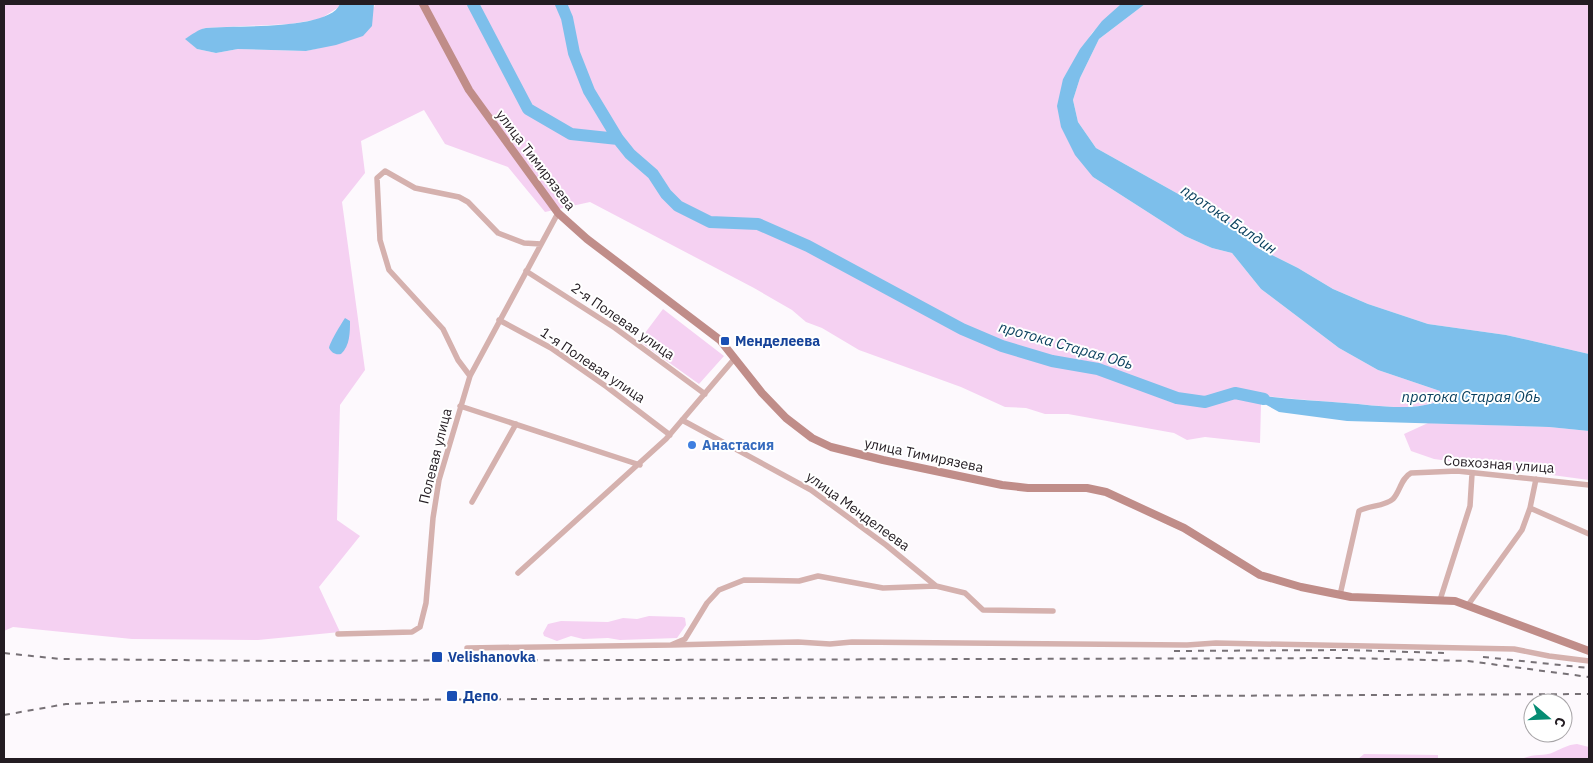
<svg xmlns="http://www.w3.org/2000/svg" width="1593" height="763" font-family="'IBM Plex Sans',sans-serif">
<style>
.green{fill:#f5d1f2}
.water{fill:#7dbfeb}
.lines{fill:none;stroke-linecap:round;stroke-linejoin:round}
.river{stroke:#7dbfeb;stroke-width:12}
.street{stroke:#d5b1ae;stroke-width:5.5}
.secondary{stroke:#c08d89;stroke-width:8}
.rail{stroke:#777176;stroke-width:2;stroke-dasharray:6 6;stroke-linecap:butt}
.transit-dot{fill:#1a4fb4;stroke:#fff;stroke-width:2}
.shop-dot{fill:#3f7fe0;stroke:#fff;stroke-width:2}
.labels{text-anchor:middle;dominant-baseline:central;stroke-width:4;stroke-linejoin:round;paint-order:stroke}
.street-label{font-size:14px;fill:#231c22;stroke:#fff}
.transit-label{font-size:14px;font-weight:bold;fill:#164399;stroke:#fff;text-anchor:start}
.shop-label{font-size:14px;font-weight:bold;fill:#366cbe;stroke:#fff;text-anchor:start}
.water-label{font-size:15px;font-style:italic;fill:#0a405e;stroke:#fff}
</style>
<rect width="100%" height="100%" fill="#fdf9fd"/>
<path class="green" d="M4,4h336l-1,3 -19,12 -30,5 -86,4 -18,11 11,10 19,4 22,-4 68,2 13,-3 56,-42 -1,-2h747l-29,29 -29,46 30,98 92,59 27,12 20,5 29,36 78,59 39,22 62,21 4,8c-30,14 -67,6 -99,4 -33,-3 -66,-4 -99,-10l15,11 -1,39 -55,-6 -18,3 -13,-7 -106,-19h-23l-19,-6 -21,-1 -44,-20 -102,-37 -37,-22 -16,-6 -14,-12 -38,-22 -164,-86 -45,10 -37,-45 -63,-23 -21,-34 -63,31 4,32 -23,29 23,168 -25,35 -3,115 23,16 -41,51 21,45 -82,8 -126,-1 -119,-12 -9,4z
M1145,4h444v350l-83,-19 -78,-11 -60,-20 -35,-15 -35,-21 -42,-21 -24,-23 -136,-76 -18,-26 -5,-22 7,-22 19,-39z
M663,309l61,47 -25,28 -60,-43z
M1428,423l121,4 40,4v49l-155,-21 -23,-8 -7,-17z
M649,616l33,1 3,1 1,7 -9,13 -57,2 -12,-2 -25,1 -12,-3 -14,5 -13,-5 -1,-3 5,-9 13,-3 47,1 15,-4 14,1z
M1577,744l12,3v12h-67c11,-6 22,-2 32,-7 9,-4 13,-7 23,-8z
M1364,754l74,1v4h-80z"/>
<path class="water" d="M340,4h34l-2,22 -9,10 -27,9 -30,6 -68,-2 -22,4 -19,-4 -12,-10c6,-4 14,-10 21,-11 26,-3 123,3 134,-24z
M1121,4h24l-46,35 -19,39 -7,22 5,22 18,26 136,76 24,23 42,21 35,21 35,15 60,20 78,11 83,19v77l-40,-4 -202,-6 -68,-9 -34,-19c33,6 66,7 100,10 29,2 72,10 98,-4l-3,-8 -62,-21 -39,-22 -78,-59 -29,-36 -20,-5 -27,-12 -92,-59 -18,-22 -14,-28 -4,-21 6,-27 17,-30 22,-28z
M345,318l5,3c0,11 0,25 -9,33 -6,1 -9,-1 -12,-6 1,-6 12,-24 16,-30z"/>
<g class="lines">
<path class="river" d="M473,4l55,105 43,25 47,5
M561,4l6,14 7,35 15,38 29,48 12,15 23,20 13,20 12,12 32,16 48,2 50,22 154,83 40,17 50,15 46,8 79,29 28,4 30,-9 29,6"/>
<path class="street" d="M526,271l89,57 90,66
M499,320l52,28 56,39 63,48
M470,376l-12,-16 -15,-31 -54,-59 -9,-30 -3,-62 8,-7 30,17 44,9 9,5 30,31 26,10 17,1
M460,406l180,59
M682,420l129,70 75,55 50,41 29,7 18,17 70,1
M472,502l44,-78
M1530,508l59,26
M518,573l148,-134 69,-81
M1340,595l19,-84c10,-6 25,-4 34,-12 7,-7 8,-21 18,-26l46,-2 132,14
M1440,600l30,-94 2,-32
M1468,605l54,-75 8,-22 6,-29
M338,634l74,-2 8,-5 6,-24 7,-85 6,-38 31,-104 88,-163
M671,645l127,-3 32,2 22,-2 335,3 29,-2 298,6 35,7 40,5
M467,648l204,-3 14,-6 22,-36 12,-13 25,-10 55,1 19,-5 65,12 53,-2"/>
<path class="secondary" d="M423,4l46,86 89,123 29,26 133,101 42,53 24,25 26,20 19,9 52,13 119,25 26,3h59l19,4 78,36 76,47 41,12 50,10 104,4 134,50"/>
<path class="rail" d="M1174,651l172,-1 98,3
M4,653l56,6 220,2 1068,-3 120,3 121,16
M1483,657l106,11
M4,715l62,-11 74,-3 1449,-7"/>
</g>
<g class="transit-dot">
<rect x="720" y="336" width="10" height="10" rx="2.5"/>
<rect x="431" y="651" width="12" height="12" rx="2.5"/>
<rect x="446" y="690" width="12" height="12" rx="2.5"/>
</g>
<circle class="shop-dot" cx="692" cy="445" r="5"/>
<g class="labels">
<g class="street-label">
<text transform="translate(536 160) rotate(53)">улица Тимирязева</text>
<text transform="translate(623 321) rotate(35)">2-я Полевая улица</text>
<text transform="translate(593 365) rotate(34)">1-я Полевая улица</text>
<text transform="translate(924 455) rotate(12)">улица Тимирязева</text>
<text transform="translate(435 456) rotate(-76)">Полевая улица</text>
<text transform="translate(1499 464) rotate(4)">Совхозная улица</text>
<text transform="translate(858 511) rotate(36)">улица Менделеева</text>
</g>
<g class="transit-label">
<text x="735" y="341">Менделеева</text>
<text x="448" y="657">Velishanovka</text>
<text x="463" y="696">Депо</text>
</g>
<g class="shop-label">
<text x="702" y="445">Анастасия</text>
</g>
<g class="water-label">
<text transform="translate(1229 219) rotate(34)">протока Балдин</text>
<text transform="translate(1066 345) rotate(16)">протока Старая Обь</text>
<text x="1471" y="396">протока Старая Обь</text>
</g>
</g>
<rect width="1593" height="763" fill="none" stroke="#231c22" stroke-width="10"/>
<g transform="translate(1548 718) rotate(109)"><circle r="24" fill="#ffffff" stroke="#a7a4a7"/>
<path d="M0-4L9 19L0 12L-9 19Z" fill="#058c73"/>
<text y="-8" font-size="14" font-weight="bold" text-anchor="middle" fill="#231c22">С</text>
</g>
</svg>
